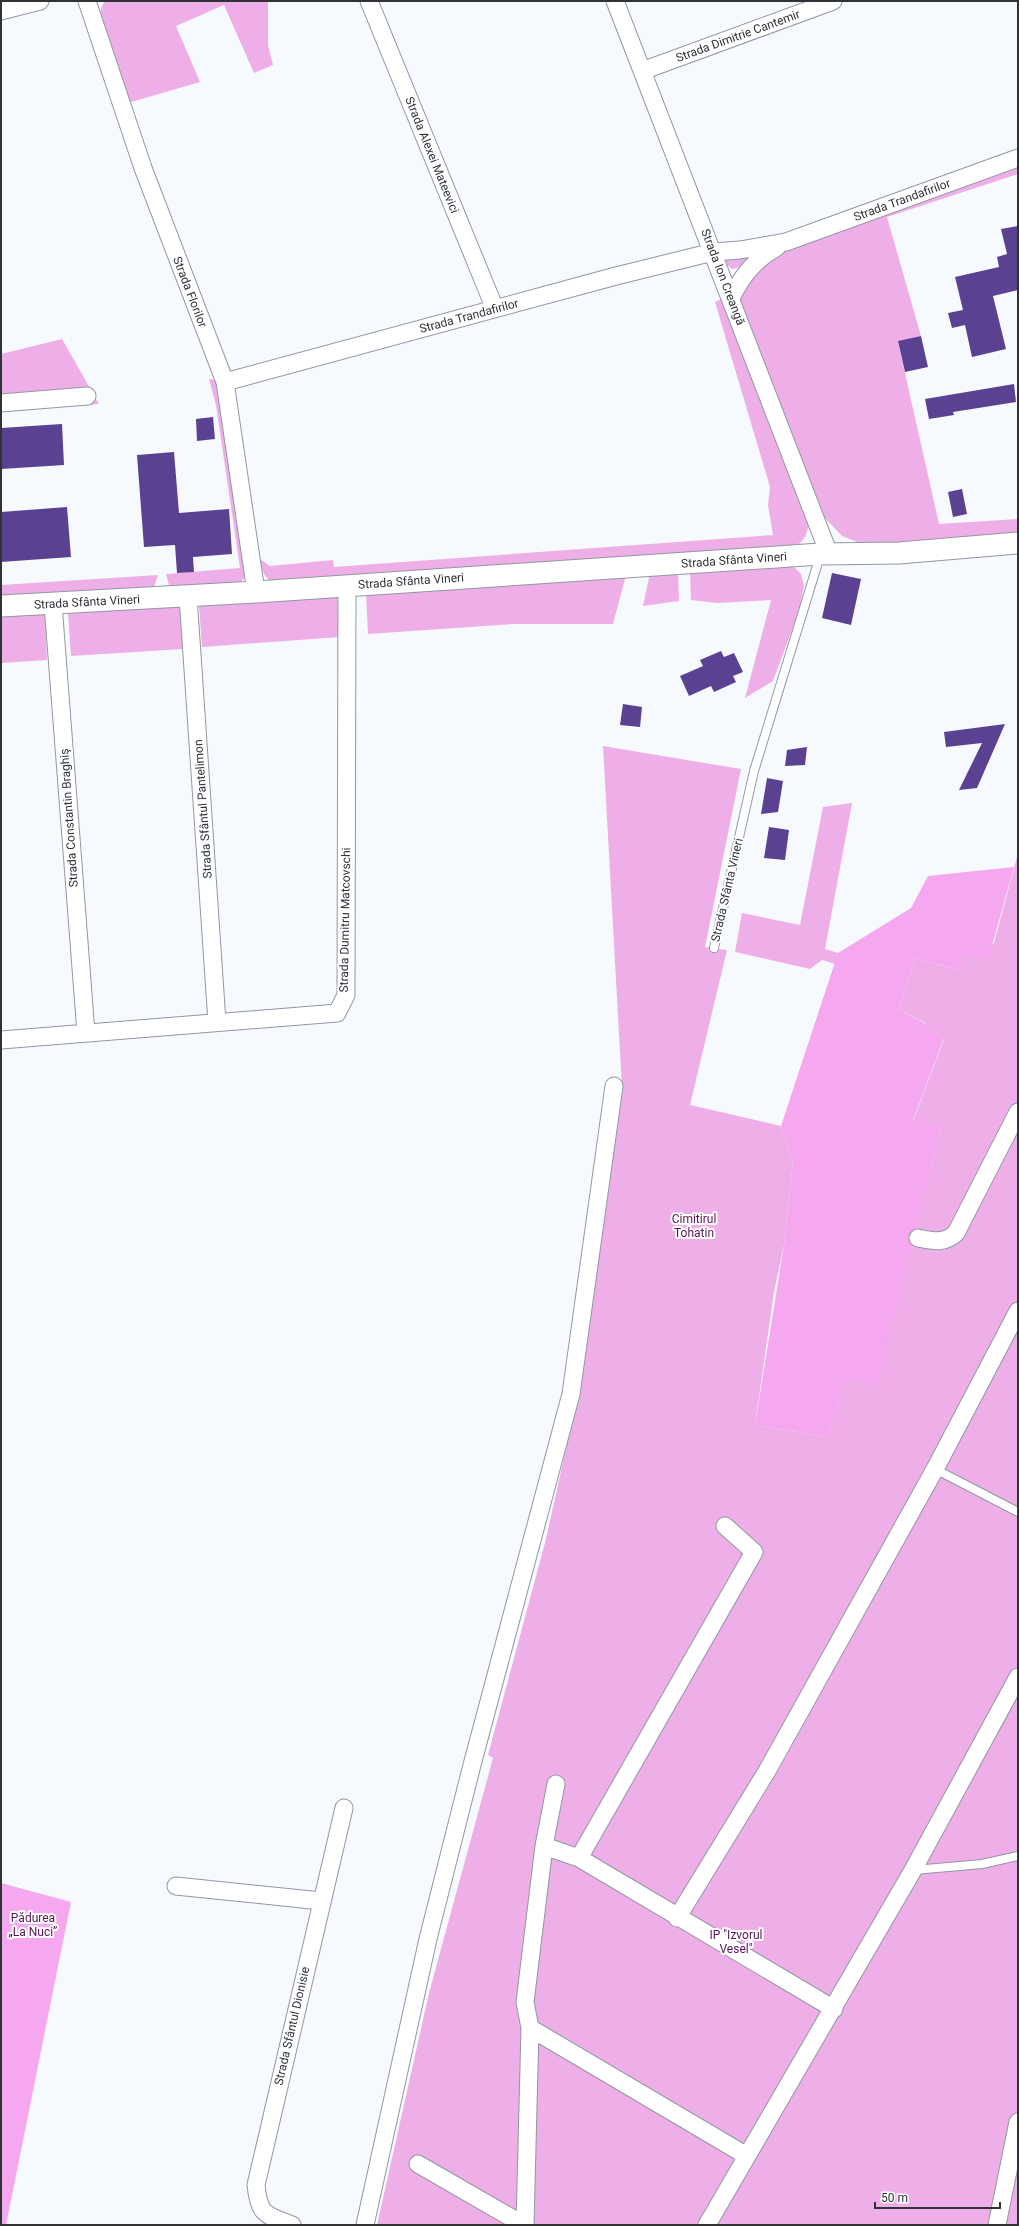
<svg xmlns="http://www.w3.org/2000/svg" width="1019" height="2226" font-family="Roboto,sans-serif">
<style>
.green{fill:#eeafe8}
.forest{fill:#f5a7ef}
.building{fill:#5b4192}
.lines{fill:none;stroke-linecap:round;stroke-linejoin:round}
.service-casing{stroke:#9197a3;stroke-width:10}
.minor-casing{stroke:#9197a3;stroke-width:19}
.tertiary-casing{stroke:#9197a3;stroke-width:23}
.service{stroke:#fff;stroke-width:8}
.minor{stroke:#fff;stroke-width:17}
.tertiary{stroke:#fff;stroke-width:21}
.labels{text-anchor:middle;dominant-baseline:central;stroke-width:4;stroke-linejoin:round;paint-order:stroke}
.street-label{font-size:12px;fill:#2f3237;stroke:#fff}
.park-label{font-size:12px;fill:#571455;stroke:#fff}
</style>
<rect width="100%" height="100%" fill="#f6f9fe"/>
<path class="green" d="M105,1h163v44l5,20 -19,8 -30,-68 -48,21 24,56 -72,21 -27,-87v-8z
M1018,164v10l-131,43 34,119 -23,6 41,182 79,-5v15l-153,11 -23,-9 -17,-18 -84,-210 -1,-13 24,-32 34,-19z
M757,255l-13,11 -12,3 -5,-4 -2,-8z
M725,297l84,223c-2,20 -6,23 -24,31l-512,32c-10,-7 -12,-13 -13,-24l10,7 63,-6 1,7 439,-32 -5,-30 2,-18 -55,-185z
M62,339l37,65 -98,7v-57z
M209,379l6,1 8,22 24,165 -2,10 -6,7 -69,5 -4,-15 74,-6 -24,-163z
M791,564l10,10 3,12 -5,25 -26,70 -28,17 26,-98 -54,3 -26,-3 -1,-29z
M678,572l1,29 -36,5 7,-33z
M158,575l-5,15 -152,11v-16z
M626,575l-13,49h-100l-145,10 -2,-41z
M337,595l3,42 -138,10 -3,-42z
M180,606l3,43 -112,7 -3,-43z
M45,613l2,47 -46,3v-46z
M603,746l138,23 -36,178 22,3 -37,155 91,21 12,36 -9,83 -10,47 -19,133 72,12 21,-59 28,8 66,-261 -29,-4 31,-82 -18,-10v-6l-27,-13 16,-52 45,12 6,-16 28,-11 24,-90v1372h-641l52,-232 64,-235 -5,-3 58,-216 28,-127 48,-324z
M852,803l-27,146 13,4 -3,11 -13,-4 -12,9 -75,-17 7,-39 58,12 23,-118z"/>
<path class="forest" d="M1014,867l-26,93 -22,-6 -6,16 -45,-12 -16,52 28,14 -1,5 18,9 -31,82 29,5 -65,261 -29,-7 -21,58 -72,-12 29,-180 9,-83 -12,-36 57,-173 73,-45 17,-32z
M1,1883l70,19 -65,323h-5z"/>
<path class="building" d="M1018,226v64l-25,6 13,53 -34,8 -7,-32 -13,3 -4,-15 15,-3 -8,-33 44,-10 -2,-10 10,-3 -6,-25z
M921,336l7,31 -23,5 -7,-31z
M1014,384l2,18 -63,10 1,3 -25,4 -4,-20z
M213,417l2,22 -18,2 -1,-22z
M62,424l2,41 -63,4v-41z
M174,452l5,61 50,-4 3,45 -39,3 1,15 -17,1 -2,-28 -31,2 -7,-92z
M962,489l5,25 -14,3 -5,-25z
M67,507l4,50 -70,5v-50z
M832,573l29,6 -10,46 -29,-7z
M721,651l3,6 10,-4 9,19 -10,4 3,6 -22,10 -3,-6 -22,10 -9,-20 23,-10 -3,-6z
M623,704l19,3 -2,20 -20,-2z
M1005,724l-28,64 -18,2 23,-47 -36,4 -2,-15z
M807,747l-2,18 -20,1 2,-16z
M767,778l16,3 -5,31 -17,2z
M769,827l20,3 -4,30 -21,-2z"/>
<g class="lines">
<g class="service-casing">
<path id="service" d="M714,948l40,-177 66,-215
M935,1469l83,43
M914,1870l68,-6 36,-8"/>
</g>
<g class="minor-casing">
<path id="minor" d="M87,1l56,167 82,214 31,210
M369,1l126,308
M615,1l214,553
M1,11l39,-10
M642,71l191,-70
M731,298c11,-22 24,-39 46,-51
M225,382l391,-106 97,-24 27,-2 46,-8 232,-84
M1,403l86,-7
M188,596l29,426
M53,604l33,429
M1,1040l336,-27 9,-18 1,-410
M918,1238c15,3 26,6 38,-5l62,-121
M544,1846l35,12 255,151
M579,1858l175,-306 -29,-26
M176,1886l145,15
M677,1918l90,-147 168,-302 83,-158
M530,2028l217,128
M418,2164l106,61
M292,2225c-27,-10 -33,-10 -36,-40l88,-377
M365,2225l63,-286 44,-174 99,-371 43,-308
M525,2225l5,-197 -5,-26 19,-156 12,-62
M707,2225l206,-355 105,-193
M997,2225l21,-103"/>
</g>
<g class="tertiary-casing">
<path id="tertiary" d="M1,606l255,-14 564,-38 79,-1 119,-10"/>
</g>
<use href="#service" class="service"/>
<use href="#minor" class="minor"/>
<use href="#tertiary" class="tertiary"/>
</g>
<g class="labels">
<g class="street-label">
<text transform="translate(738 36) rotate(-20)">Strada Dimitrie Cantemir</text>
<text transform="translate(432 155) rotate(68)">Strada Alexei Mateevici</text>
<text transform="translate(902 200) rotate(-20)">Strada Trandafirilor</text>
<text transform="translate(723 277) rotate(69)">Strada Ion Creangă</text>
<text transform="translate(190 292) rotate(69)">Strada Florilor</text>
<text transform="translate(469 316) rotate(-15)">Strada Trandafirilor</text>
<text transform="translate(734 560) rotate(-4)">Strada Sfânta Vineri</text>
<text transform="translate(411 581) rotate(-4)">Strada Sfânta Vineri</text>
<text transform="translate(87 602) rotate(-3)">Strada Sfânta Vineri</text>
<text transform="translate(203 809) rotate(-94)">Strada Sfântul Pantelimon</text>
<text transform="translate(69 818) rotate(-94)">Strada Constantin Braghiş</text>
<text transform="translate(727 890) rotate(-77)">Strada Sfânta Vineri</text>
<text transform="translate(345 920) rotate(-89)">Strada Dumitru Matcovschi</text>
<text transform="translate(292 2026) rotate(-77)">Strada Sfântul Dionisie</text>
</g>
<g class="park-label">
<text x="694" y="1219">Cimitirul<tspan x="694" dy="14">Tohatin</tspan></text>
<text x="33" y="1918">Pădurea<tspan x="33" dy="14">„La Nuci”</tspan></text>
<text x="736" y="1935">IP "Izvorul<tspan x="736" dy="14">Vesel"</tspan></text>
</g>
</g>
<rect width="1019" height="2226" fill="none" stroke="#2f3237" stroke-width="4"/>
<path d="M875 2202v6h125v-6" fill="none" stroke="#2f3237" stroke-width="2"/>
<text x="881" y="2202" font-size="12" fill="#2f3237" stroke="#ffffff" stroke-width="3" paint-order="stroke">50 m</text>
</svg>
